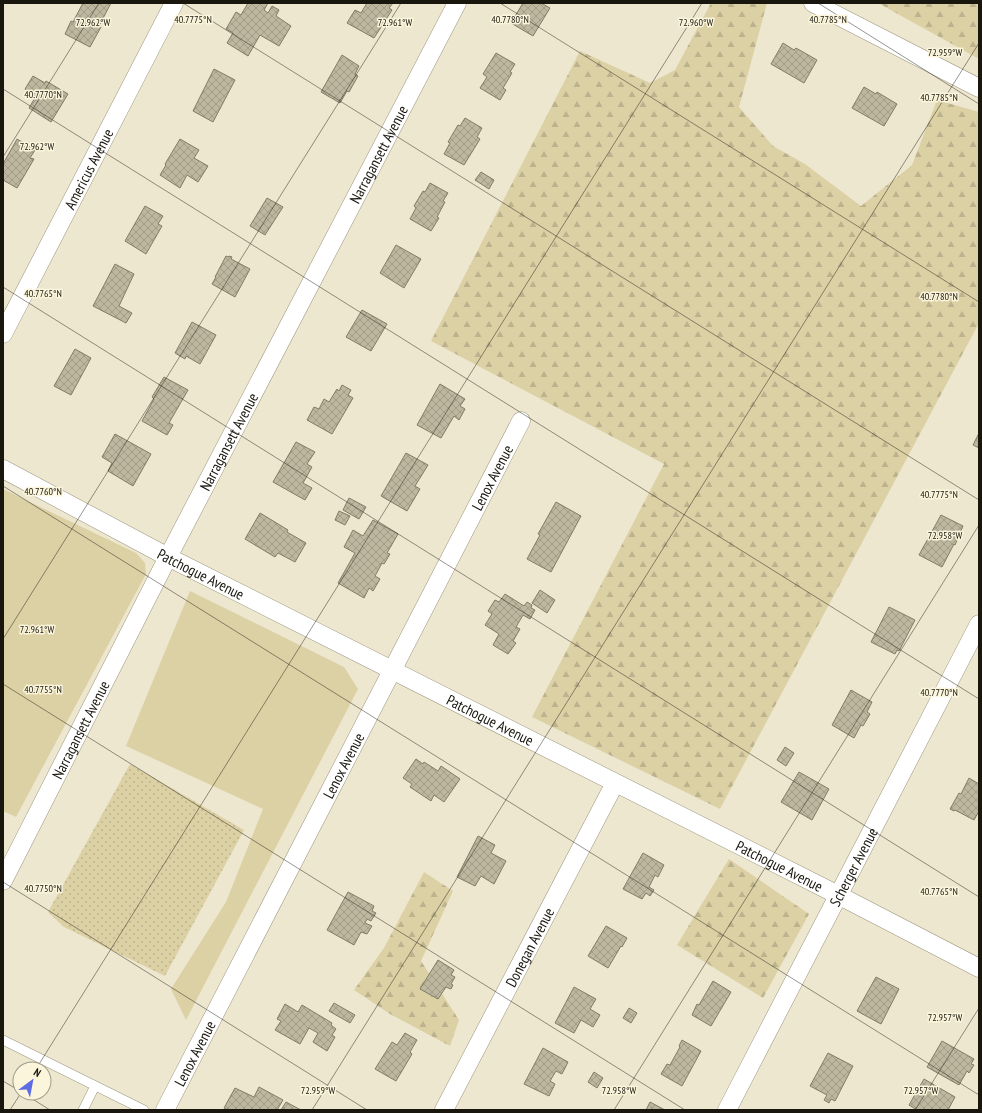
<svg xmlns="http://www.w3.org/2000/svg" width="982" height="1113" font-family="'PT Sans Narrow',sans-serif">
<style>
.grass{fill:#dcd0a5}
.forest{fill:url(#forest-firs)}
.garden{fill:url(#garden-dots)}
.building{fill:url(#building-cross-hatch);stroke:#827c65}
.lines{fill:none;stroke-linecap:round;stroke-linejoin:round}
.lane-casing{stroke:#9d9780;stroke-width:10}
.street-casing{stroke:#9d9780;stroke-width:19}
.lane{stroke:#fff;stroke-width:9}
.street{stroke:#fff;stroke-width:18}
.ticks{fill:none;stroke:#18160d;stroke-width:1;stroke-opacity:0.45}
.labels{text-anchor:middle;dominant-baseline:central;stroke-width:3;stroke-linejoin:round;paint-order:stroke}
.street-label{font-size:15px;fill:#18160d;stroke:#fbf5dc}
.ticks-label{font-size:10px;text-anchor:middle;fill:#18160d;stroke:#fbf5dc;stroke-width:3;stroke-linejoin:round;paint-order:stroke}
</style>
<defs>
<pattern id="forest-firs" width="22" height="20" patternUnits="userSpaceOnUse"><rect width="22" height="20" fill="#dcd0a5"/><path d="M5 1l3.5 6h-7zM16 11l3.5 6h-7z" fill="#bcb28d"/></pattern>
<pattern id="garden-dots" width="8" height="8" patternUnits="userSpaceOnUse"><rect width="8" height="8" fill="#dcd0a5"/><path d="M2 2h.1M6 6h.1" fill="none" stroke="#bcb28d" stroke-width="1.8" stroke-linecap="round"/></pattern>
<pattern id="building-cross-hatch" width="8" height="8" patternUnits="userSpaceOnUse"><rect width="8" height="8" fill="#beb79f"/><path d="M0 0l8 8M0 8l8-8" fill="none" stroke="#a39d88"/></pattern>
</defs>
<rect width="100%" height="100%" fill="#eee7cf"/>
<path class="grass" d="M3,489l133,64 9,10 1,11 -130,243 -13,-6z
M190,591l154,76 14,22 -172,331 -15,-31 55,-87 37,-93 -137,-63z"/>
<path class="forest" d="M711,3h56l-28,104 34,39 32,18 56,42 51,-41 25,-65 42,12v211l-259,486 -188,-92 132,-253 -233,-123 149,-290 70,32 25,-13z
M878,3h101v56z
M729,859l80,55 -46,84 -86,-53z
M424,872l29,19 -32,70 38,59 -9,26 -60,-32 -36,-24 30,-42z"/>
<path class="garden" d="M130,764l114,66 -79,146 -101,-49 -16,-15z"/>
<path class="building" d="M83,3h28l-12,23 2,1 -11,20 -25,-13 6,-13 2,1z
M248,3h20l-4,7 4,3 4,-7 7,4 -3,6 15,10 -12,20 -19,-11 -12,21 -21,-13 6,-10 -7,-4 10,-17 5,3z
M367,3h26l-4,5 3,2 -18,28 -27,-15 8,-13 6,3z
M523,3h18l9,5 -17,28 -22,-13z
M783,43l11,7 2,-2 21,12 -13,23 -33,-19z
M496,53l19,11 -5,8 2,1 -9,15 3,2 -6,10 -20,-12 7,-11 -4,-3z
M342,55l17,11 -4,8 3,2 -9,16 -2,-1 -7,12 -19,-11z
M214,69l21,11 -22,42 -20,-11z
M33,76l12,7 1,-2 22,13 -17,28 -22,-14 7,-12 -11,-7z
M864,87l12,7 1,-2 20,12 -13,22 -32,-18z
M465,118l17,10 -5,9 3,2 -16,26 -20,-11 6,-11 -2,-1 10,-17 2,1z
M17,139l18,11 -5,8 4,1 -17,29 -14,-8v-16z
M180,139l19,11 -5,8 14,8 -10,16 -11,-7 -7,13 -20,-13 6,-10 -1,-1z
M481,172l13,8 -5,9 -14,-9z
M430,183l18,10 -5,8 2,1 -8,15 2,1 -8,13 -21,-12 6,-11 -2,-2 9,-15 2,1z
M267,198l16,9 -18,28 -15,-9z
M145,206l18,10 -5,8 4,2 -16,28 -21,-13z
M396,245l25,14 -17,29 -24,-15z
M226,256l2,1 1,-1 3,1 -1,2 19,10 -15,28 -23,-13 4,-7h-1z
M115,264l19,10 -15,32 13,7 -6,10 -33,-17z
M362,310l25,14 -16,27 -25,-14z
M192,322l24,13 -16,29 -14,-8 -1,3 -10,-6z
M75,349l16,9 -20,37 -17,-9z
M164,377l24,13 -19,33 4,2 -6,10 -25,-14 12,-22 -2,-2z
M440,384l25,15 -5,7 5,3 -6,11 -5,-4 -13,22 -24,-13z
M342,385l9,5 -3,5 5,3 -21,36 -25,-14 7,-13 5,2 5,-10 5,3 8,-13 2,2z
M979,433v15l-6,-3z
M115,434l36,20 -18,32 -25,-15 4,-8 -10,-6z
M296,442l19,10 -8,12 5,3 -9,16 9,5 -7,12 -32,-18z
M406,453l22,12 -13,21 5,3 -13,22 -26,-15z
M349,498l17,9 -7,12 -16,-9z
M556,502l25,14 -30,56 -24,-13 13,-24 -2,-1z
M339,511l11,5 -5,9 -10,-5z
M260,513l28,17 -1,2 19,11 -11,19 -17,-9 -3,4 -30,-18z
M941,515l22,11 -8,19 -1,-1 -12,23 -23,-12z
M373,520l25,14 -11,19 3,1 -6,10 -2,-1 -7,13 5,3 -7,12 -4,-3 -5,10 -26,-15 17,-30 -11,-6 9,-17 10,6z
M540,590l15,10 -8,13 -15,-10z
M505,594l19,12 3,-4 5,3 -1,3 4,2 -5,9 -7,-4 -7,12 4,2 -7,12 3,2 -8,11 -15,-9 6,-11 -14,-9 7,-11 -4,-3 7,-11 4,2z
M889,607l26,13 -16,31 -2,-1 -2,4 -24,-12z
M851,690l21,12 -5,10 3,2 -7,12 -2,-1 -7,13 -22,-13z
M785,747l9,6 -8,13 -9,-6z
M416,759l7,5 1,-2 14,9 3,-5 19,13 -16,23 -10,-7 -3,6 -21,-14 2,-3 -9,-6z
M799,772l30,17 -17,31 -31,-18z
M969,778l10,6v27l-5,9 -19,-10 -1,1 -4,-2 9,-16 2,1z
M478,836l17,9 -4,8 15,8 -12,23 -13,-8 -6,10 -18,-9z
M643,853l21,12 -6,12 -3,-2 -6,12 5,3 -4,6 -4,-3 -4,6 -19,-10z
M348,892l26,14 -2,5 4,2 -5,8 -4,-2 -2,4 7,3 -5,8 -6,-2 -7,13 -27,-15z
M606,926l21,12 -5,9 -1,-1 -13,22 -20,-12z
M438,960l16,10 -3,5 4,2 -4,7 2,1 -2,4 -5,-2 -8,12 -18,-10z
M876,977l23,12 -18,35 -24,-13z
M713,981l18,11 -20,34 -19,-11 5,-11 2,1z
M574,987l22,12 -6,10 10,6 -7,12 -12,-7 -7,13 -19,-10z
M334,1003l21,12 -5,8 -21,-12z
M285,1004l13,8 4,-7 30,18 -1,2 5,4 -4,6 3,2 -8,14 -14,-9 5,-9 -9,-5 -9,16 -25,-14 6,-9 -4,-2z
M629,1008l8,5 -6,10 -8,-5z
M405,1033l12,7 -7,12 2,2 -16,27 -21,-12 17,-27 5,3z
M682,1040l19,11 -19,35 -21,-12 6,-10 3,1 10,-18 -1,-1z
M942,1041l32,18 -3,5 3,1 -5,8 -2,-2 -8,14 -32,-18z
M543,1048l25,14 -6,12 -6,-3 -6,10 5,3 -6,12 -25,-12z
M828,1053l25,13 -18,35 -4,-2 -2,4 -5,-3 3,-5 -17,-9z
M594,1072l9,6 -6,10 -9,-6z
M924,1079l31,18 -7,13h-31l-8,-5z
M259,1087l24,13 -6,10h-49l-4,-2 11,-20 19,9z
M286,1102l15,8h-20z
M650,1102l15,8h-19z"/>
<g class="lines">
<g class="lane-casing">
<path id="lane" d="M3,1040l141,70
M83,1110l12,-24"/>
</g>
<g class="street-casing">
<g id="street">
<path d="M813,3l166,85"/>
<path id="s1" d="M3,334l171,-331"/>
<path id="s2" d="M3,469l165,88 670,338 141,73"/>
<path id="s3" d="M3,881l165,-324 289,-554"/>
<path id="s4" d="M165,1110l356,-689"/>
<path id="s5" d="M444,1110l171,-327"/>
<path id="s6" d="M727,1110l252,-486"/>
</g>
</g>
<use href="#lane" class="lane"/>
<use href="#street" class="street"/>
</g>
<path class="ticks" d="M183,3l796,497M500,3l479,299M818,3l161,101M3,89l976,610M3,157l96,-154M3,287l976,610M3,486l976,609M3,639l398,-636M3,684l682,426M3,882l364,228M36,1069l666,-1066M3,1081l17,10M23,1093l27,17M10,1110l11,-17M312,1110l667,-1067M614,1110l365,-585M915,1110l64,-102"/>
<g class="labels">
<g class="street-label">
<text stroke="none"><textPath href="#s3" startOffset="818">Narragansett Avenue</textPath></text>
<text stroke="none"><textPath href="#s1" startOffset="186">Americus Avenue</textPath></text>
<text stroke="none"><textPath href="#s3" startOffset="494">Narragansett Avenue</textPath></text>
<text stroke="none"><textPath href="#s4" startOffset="712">Lenox Avenue</textPath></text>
<text stroke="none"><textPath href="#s2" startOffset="224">Patchogue Avenue</textPath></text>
<text stroke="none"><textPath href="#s2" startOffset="548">Patchogue Avenue</textPath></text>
<text stroke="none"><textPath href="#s3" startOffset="170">Narragansett Avenue</textPath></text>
<text stroke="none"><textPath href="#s4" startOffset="388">Lenox Avenue</textPath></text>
<text stroke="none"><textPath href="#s2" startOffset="872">Patchogue Avenue</textPath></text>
<text stroke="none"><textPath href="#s6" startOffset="274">Scherger Avenue</textPath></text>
<text stroke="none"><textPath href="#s5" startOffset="184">Donegan Avenue</textPath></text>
<text stroke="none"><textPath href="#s4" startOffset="64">Lenox Avenue</textPath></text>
</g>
</g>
<g class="ticks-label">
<text x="193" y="23">40.7775°N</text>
<text x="510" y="23">40.7780°N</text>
<text x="828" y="23">40.7785°N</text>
<text x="93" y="26">72.962°W</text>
<text x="395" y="26">72.961°W</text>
<text x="696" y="26">72.960°W</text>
<text x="945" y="56">72.959°W</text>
<text x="43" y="98">40.7770°N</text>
<text x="939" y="101">40.7785°N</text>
<text x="37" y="150">72.962°W</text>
<text x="43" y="297">40.7765°N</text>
<text x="939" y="300">40.7780°N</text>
<text x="43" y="495">40.7760°N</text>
<text x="939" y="498">40.7775°N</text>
<text x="945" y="539">72.958°W</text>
<text x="37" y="633">72.961°W</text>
<text x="43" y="693">40.7755°N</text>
<text x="939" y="696">40.7770°N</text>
<text x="43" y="892">40.7750°N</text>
<text x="939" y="895">40.7765°N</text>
<text x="945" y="1021">72.957°W</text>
<text x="318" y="1094">72.959°W</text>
<text x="619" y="1094">72.958°W</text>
<text x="921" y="1094">72.957°W</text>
</g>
<rect width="982" height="1113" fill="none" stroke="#18160d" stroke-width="8"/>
<g transform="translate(32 1081) rotate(32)"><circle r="19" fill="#fbf5dc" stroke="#a09c89"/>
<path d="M0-3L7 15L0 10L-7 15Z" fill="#5e6be3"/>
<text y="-6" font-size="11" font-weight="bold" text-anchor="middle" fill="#18160d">N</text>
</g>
</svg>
